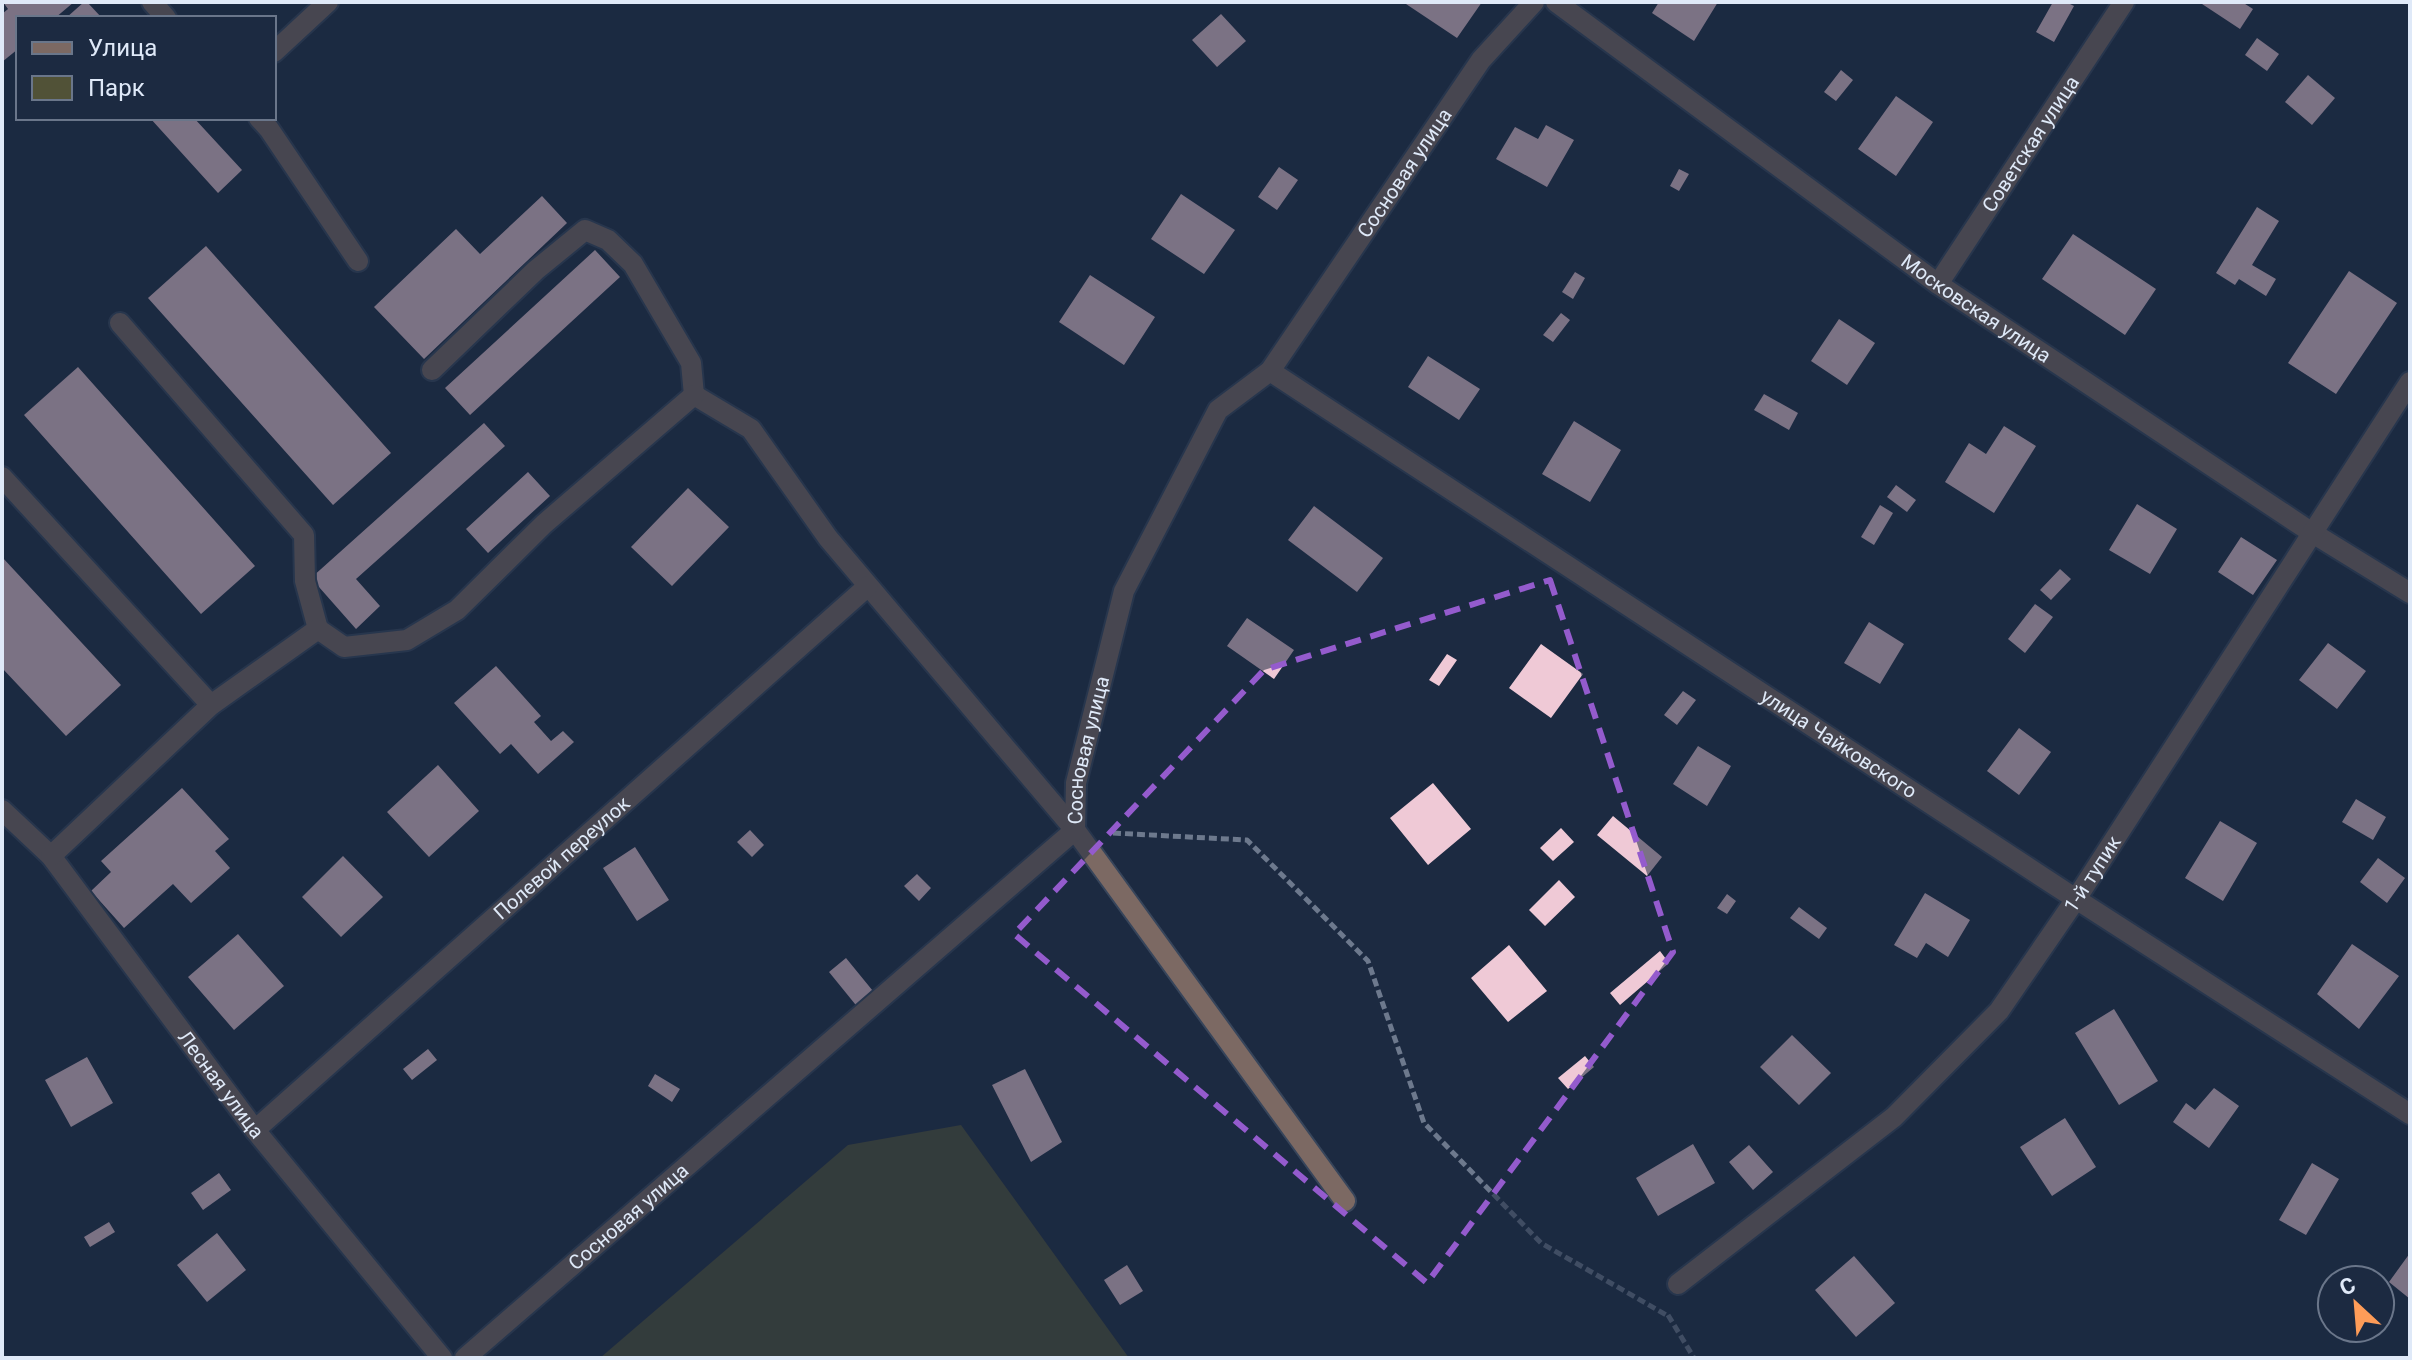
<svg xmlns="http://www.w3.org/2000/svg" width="2412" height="1360" font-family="Roboto,sans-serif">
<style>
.green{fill:#515237}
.building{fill:#efc9d6}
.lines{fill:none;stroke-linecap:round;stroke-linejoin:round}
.minor-casing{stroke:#37455b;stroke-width:24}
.path{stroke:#6d798d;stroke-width:5;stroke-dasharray:8 4;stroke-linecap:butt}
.minor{stroke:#7c6963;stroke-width:20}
.marked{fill:none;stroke:#945bcd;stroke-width:6;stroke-dasharray:16 10;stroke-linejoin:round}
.labels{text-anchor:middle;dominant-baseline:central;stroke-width:8;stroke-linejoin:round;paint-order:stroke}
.street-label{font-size:20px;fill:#dfe9f8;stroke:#1c2a41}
</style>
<rect width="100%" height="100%" fill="#1c2a41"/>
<path class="green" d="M961,1125l168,233h-529l248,-213z"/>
<path class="building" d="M3,2h71l-19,16h-37v31l-16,13v-48l6,-5z
M84,2h3l15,16h-36z
M1403,2h79l-25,36z
M1659,2h59l-24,39 -42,-28z
M2053,2h13l8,4 -20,36 -18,-10z
M2199,2h43l11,7 -13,20z
M1221,14l25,27 -29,26 -25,-27z
M2257,38l22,16 -12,17 -22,-16z
M1841,70l12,10 -17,21 -12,-9z
M2308,75l27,23 -23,27 -27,-23z
M1896,96l37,26 -37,54 -38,-27z
M150,118h44l48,52 -24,23z
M1546,125l28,15 -27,47 -51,-28 19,-32 23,12z
M1279,167l19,13 -21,30 -19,-13z
M1679,169l10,5 -10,17 -9,-5z
M1181,194l54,36 -31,44 -53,-35z
M542,196l25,27 -143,136 -50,-52 82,-78 24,25z
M2257,207l22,14 -27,44 24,14 -10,17 -27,-17 -4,6 -19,-12z
M2073,234l83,55 -31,46 -83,-56z
M206,246l185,207 -58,52 -185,-207z
M595,250l25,27 -150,138 -25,-27z
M2349,271l48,32 -61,91 -48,-31z
M1575,272l10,6 -12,21 -11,-7z
M1090,275l65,42 -31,48 -65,-43z
M1561,313l9,7 -17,22 -10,-7z
M1839,319l36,24 -28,42 -36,-24z
M1428,356l52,33 -21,31 -51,-33z
M78,367l177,199 -54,48 -177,-199z
M1764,394l34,19 -9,17 -35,-20z
M1574,421l47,29 -31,52 -48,-28z
M484,423l21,23 -149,133 24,27 -24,23 -45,-51z
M2004,426l32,20 -42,67 -49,-31 24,-39 17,11z
M528,472l22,24 -62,57 -22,-24z
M1896,485l20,15 -9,12 -20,-15z
M688,488l41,39 -57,59 -41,-39z
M2137,504l40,25 -27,45 -41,-24z
M1880,505l13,8 -19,32 -13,-8z
M1314,506l69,52 -26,34 -69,-52z
M2241,537l36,23 -24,35 -35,-23z
M2,557l119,128 -55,51 -64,-68z
M2060,569l11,10 -20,21 -11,-10z
M2035,604l18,13 -28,36 -17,-14z
M1247,618l47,32 -20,29 -47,-33z
M1869,622l35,22 -24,40 -36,-21z
M2328,643l38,28 -29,38 -38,-29z
M1541,644l42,30 -32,44 -42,-30z
M1447,654l10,6 -18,26 -10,-6z
M496,666l45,50 -7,6 17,19 12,-10 11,11 -36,32 -27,-30 -11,10 -46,-51z
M1683,691l13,9 -19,25 -13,-10z
M2019,728l32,24 -32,43 -32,-24z
M1698,746l33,20 -24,40 -34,-22z
M438,765l41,46 -50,46 -42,-45z
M1433,783l38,46 -43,36 -38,-47z
M182,788l47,51 -14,12 15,17 -39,35 -18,-19 -49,44 -33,-37 20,-19 -10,-11z
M2356,799l30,18 -13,23 -31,-18z
M1613,816l49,41 -15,19 -50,-41z
M2220,821l37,22 -34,58 -38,-23z
M1561,828l13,14 -21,19 -13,-13z
M750,830l14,15 -12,12 -15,-15z
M635,847l34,53 -32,21 -34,-53z
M343,856l40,41 -42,40 -39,-40z
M2378,858l27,20 -18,25 -27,-21z
M917,874l14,14 -12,13 -15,-15z
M1559,880l16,17 -30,29 -16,-16z
M1925,893l45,27 -22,37 -22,-14 -9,15 -23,-13z
M1727,894l9,7 -9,13 -10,-6z
M1799,907l28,21 -8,11 -29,-21z
M238,934l46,52 -50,44 -46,-53z
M2352,944l47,32 -40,53 -42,-35z
M1509,945l38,46 -39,31 -37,-44z
M1660,951l9,12 -49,42 -10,-12z
M846,958l40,49 -18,13 -39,-48z
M2114,1009l44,72 -39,24 -44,-72z
M1792,1035l39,38 -32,32 -39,-38z
M428,1049l9,11 -25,20 -9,-11z
M1585,1056l9,11 -26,22 -10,-11z
M87,1057l26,46 -42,24 -26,-47z
M1025,1069l37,73 -31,20 -39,-77z
M655,1074l25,15 -8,13 -24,-16z
M2214,1088l25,18 -30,42 -36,-26 13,-19 9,7z
M2065,1118l31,49 -44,29 -32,-49z
M1693,1144l22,39 -57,33 -22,-38z
M1749,1145l24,27 -20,18 -24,-28z
M2312,1163l27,16 -33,56 -27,-15z
M219,1173l12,17 -28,20 -12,-17z
M109,1222l6,10 -25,15 -6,-10z
M217,1233l29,37 -39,32 -30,-37z
M2410,1253v46l-21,-17z
M1854,1256l41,47 -39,34 -41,-47z
M1127,1265l16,26 -23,14 -16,-25z"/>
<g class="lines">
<g class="minor-casing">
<g id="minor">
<path d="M152,2l14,16"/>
<path id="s1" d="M1556,2l382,282 373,248 99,61"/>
<path d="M274,52l54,-50"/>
<path d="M259,118l10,11 89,132"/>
<path id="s2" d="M1938,284l186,-282"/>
<path d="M120,323l184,212 1,46 13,48"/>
<path d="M432,370l104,-100 49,-40 23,10 25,24 58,99 3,32"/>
<path id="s3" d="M1270,371l806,528 334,215"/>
<path d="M694,395l57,34 77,109 247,292 270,371"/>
<path d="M2,477l209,228"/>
<path id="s4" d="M2,810l49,46 204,274 187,228"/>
<path d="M51,856l160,-151 107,-76 26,18 63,-7 50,-30 87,-86 150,-129"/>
<path id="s5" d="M255,1130l613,-544"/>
<path id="s6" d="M1678,1284l216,-167 105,-106 77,-112 334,-517"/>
<path id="s7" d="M465,1358l610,-528 1,-47 48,-192 94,-181 52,-39 211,-311 53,-58"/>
</g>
</g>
<path class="path" d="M1113,833l134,7 121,121 56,162 117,120 127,73
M1668,1315l26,43"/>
<use href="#minor" class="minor"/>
</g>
<path d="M0 0H2412V1360H0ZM1550,580l123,372 -246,331 -413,-349 250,-264z" fill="#1c2a41" fill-opacity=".55" fill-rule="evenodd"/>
<path class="marked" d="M1550,580l123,372 -246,331 -413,-349 250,-264z"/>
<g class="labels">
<g class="street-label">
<text stroke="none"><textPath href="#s2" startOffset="168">Советская улица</textPath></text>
<text stroke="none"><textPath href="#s7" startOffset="1560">Сосновая улица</textPath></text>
<text stroke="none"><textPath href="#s1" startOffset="520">Московская улица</textPath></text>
<text stroke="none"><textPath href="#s3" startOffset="680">улица Чайковского</textPath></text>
<text stroke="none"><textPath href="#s7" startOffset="888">Сосновая улица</textPath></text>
<text stroke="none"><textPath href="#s5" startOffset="410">Полевой переулок</textPath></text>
<text stroke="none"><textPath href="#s6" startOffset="588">1-й тупик</textPath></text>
<text stroke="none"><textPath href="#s4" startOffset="352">Лесная улица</textPath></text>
<text stroke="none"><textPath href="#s7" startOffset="216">Сосновая улица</textPath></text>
</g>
</g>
<rect width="2412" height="1360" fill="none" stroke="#dfe9f8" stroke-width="8"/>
<rect x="16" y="16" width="260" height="104" fill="#1c2a41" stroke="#6a768a" stroke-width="2"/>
<rect x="32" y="42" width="40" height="12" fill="#7c6963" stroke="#6a768a" stroke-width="2"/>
<text x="88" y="56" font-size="24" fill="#dfe9f8">Улица</text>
<rect x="32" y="76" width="40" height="24" fill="#515237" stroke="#6a768a" stroke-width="2"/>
<text x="88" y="96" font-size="24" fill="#dfe9f8">Парк</text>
<g transform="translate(2356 1304) rotate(334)"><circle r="38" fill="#1c2a41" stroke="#6a768a" stroke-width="2"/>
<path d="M0-6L14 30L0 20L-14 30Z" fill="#fe9c58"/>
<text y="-12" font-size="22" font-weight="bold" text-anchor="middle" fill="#dfe9f8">С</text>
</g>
</svg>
